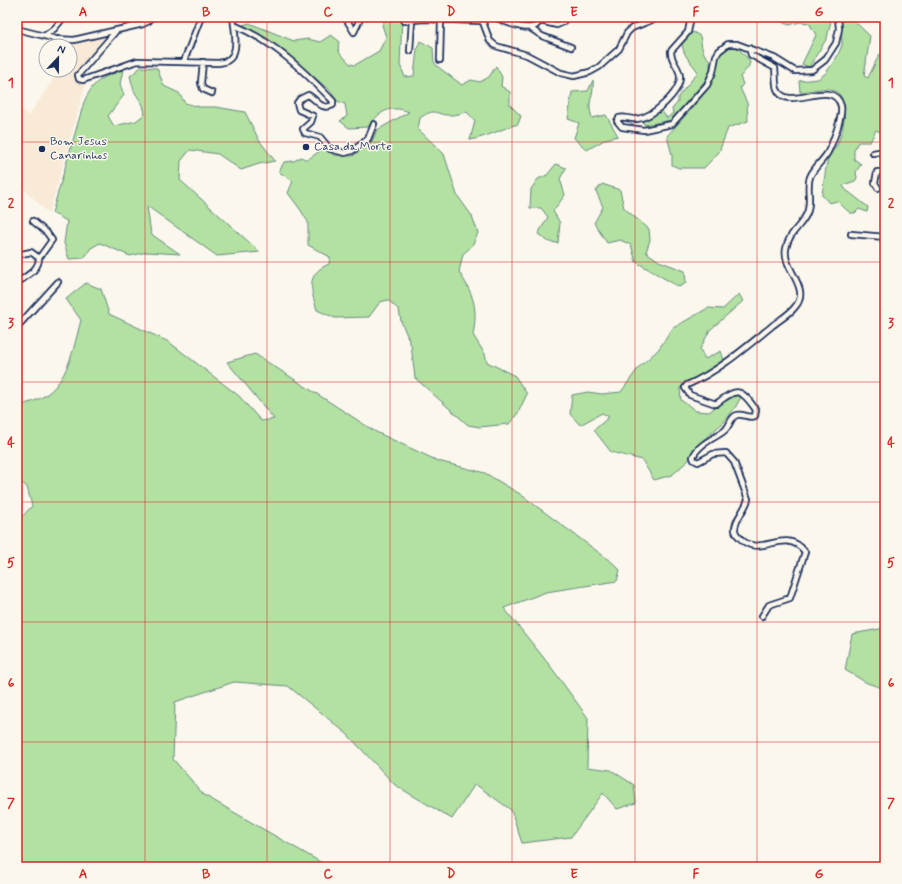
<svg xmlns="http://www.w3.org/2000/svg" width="902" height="884" font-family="Mynerve,sans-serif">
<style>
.built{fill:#f8ead6}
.green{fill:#b2e1a1;stroke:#668880}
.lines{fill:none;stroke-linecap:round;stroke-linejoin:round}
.street-casing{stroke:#1b2f5e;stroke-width:8}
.street{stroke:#fbf7ec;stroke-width:4.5}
.grid{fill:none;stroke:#d62828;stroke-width:1;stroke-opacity:0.55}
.poi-dot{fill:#1b2f5e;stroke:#fbf7ec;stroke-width:1.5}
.labels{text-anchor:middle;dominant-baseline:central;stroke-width:3;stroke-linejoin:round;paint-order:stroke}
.poi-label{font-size:12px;fill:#1b2f5e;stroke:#fbf7ec;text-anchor:start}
.neatline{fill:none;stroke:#d62828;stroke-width:1.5}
.grid-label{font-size:13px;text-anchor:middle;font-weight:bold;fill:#d62828}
</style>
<rect width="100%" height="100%" fill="#fbf7ec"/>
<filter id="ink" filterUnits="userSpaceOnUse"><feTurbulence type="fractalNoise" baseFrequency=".025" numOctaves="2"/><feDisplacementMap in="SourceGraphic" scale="8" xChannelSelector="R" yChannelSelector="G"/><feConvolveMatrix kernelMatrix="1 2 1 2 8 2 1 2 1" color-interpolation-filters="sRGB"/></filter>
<g filter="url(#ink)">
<path class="built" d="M106,36l1,3 -32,35 1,6 10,3 -37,131 -32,-32v-77l12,11 30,-46h11v-24h-10v-3z"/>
<path class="green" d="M387,17h15l-2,48 5,12 9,-1 3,-27 3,-8 13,7 1,14 3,4 25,19 9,-5 9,2 9,-5 7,-11 6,11 -1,9 9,6v13l11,11 -3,8c-17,5 -31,13 -48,16l5,-19 -8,-9c-5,1 -11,3 -16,3 -16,1 -14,-9 -31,3l-2,11 26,25 13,41 15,21 6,17 -6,13 -9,8 -4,18c15,23 19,36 14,63l12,19 2,8 28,14 12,18 -9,19 -9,11 -29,3 -12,-2 -53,-47 -4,-33 -10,-24 -2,-11 -11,-10 -8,2 -11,15 -34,1 -18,-8c-6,-20 -12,-36 12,-46l1,-7 -22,-12v-23l-8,-13 -12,-16 5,-12 -14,-9 5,-10 10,-1 7,-4 6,3 17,-12 10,7 19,1 19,-15 5,-11 32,-18c-19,-8 -30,0 -41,15l-19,1 -9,-7 7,-5 -2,-12 -10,-4 -3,-8 -44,-37 -45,-30 6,-2 45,18 14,-2 12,3 11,-7 8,6c-3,15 4,13 11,23l5,1 24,-14 7,-14 -4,-12z
M780,17h52l-5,21 -18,29 -7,-3 14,-29 -7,-12 -9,-1 -11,3 -9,-4z
M841,17h9l20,19 -6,40 4,2 11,-23 6,-4v83l-9,-4 -6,12h-12l-4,8v9l7,5 -5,8 1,6 -2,3 -12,4 2,4 23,18 -1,5 -8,-3 -4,4h-5l-13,-12 -8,2 -7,-8c2,-12 3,-25 6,-37 2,-4 6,-8 9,-13 6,-13 15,-48 -4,-55 -9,-4 -23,2 -33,2l-1,-11 19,-2 8,-6 12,-18 4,-10z
M693,32l7,4c2,10 1,17 10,24v15l-39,45 -26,5 -3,-3 19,-12 6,8 6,-5 -1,-4 6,-7v-5l20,-25c-7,-11 -16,-16 -16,-31z
M728,47l10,1 12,13 -1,5 -9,11 3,7 -3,4 7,15 1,18 -20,7 -9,24 -15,16h-25l-7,-3v-10l-5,-19c12,-14 42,-44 48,-60 5,-15 -4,-17 13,-29z
M141,67l16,1 7,18 15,7 6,10 15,4h16l29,5 14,28 16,21 -16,3 -18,6 -23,-16 -28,-4 -9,11 -1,19 80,72 -43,4 -70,-50 4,28 29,20 -33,-2 -17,4 -30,-13 -9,5 -7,10 -15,1 -5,-16 3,-22 -15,-8 32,-111c10,-22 17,-24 39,-32l-3,14 4,11 -16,21 6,10 22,-5 9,-7 -2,-9 -9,-14 -4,-15z
M593,80c2,17 -7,19 -1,38l14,-3 12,21 -12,3 -19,11 -13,-12 5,-15 -11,-4 4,-27 16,-1z
M556,164l10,4 -6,11 5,16 -12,16 7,12 -2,20 -9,-1 -11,-8 10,-17 -7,-9h-11l1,-19 7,-10 9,-4z
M602,184l18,6 4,18 25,21 1,11 -4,12 13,9 26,10 1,12 -7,4 -43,-25 -5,-17 -11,-5 -13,3 -13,-20 9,-16 -7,-16z
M86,283l15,6 8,25 60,28 70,54 22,25 13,-2 -47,-57 28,-8 121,78 62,29 47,12 35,21 93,69 7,7 -3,11 -71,11 -42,16 47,59 37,51 -1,49 24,3 23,15 2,18 -19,6 -14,-16 -32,44 -49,6 -11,-33 -36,-26 -23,35 -57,-34 -48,-51 -59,-48 -54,-4 -59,20 -2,57 31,36 125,72h-312v-347h2l13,-14 -5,-19 -10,-8v-74c48,-5 54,-47 64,-85l-15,-21z
M739,294l4,7 -33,29 -10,19 5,10 16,-8 3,9 -44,28 1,12 15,11 13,1 25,-19 7,4 -6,11 -11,14 -30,26 -4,11 -18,16 -18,5 -12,-20 -31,-8 -17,-22 15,-13 -7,-4 -22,12 -10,-11 2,-19 16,-3 14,2 19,-2 18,-25 19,-17 15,-22 35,-20 15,1z
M885,628v61l-18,-6 -22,-13 7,-36z"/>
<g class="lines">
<g class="street-casing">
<path id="street" d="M345,17l9,15 7,-15
M481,17l9,24 6,5 31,9 34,18 13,3 16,-4 9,-5 20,-18 8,-16 5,-5 27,-11
M495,17c10,5 44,21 45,0
M691,17l-3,15 -17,19c-1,10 9,16 9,26 0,16 -27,40 -43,42 -6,1 -12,-3 -18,-1l-2,3 5,6 22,3 28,-6 35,-39 6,-13 3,-16 3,-5 9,-7h9l37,14 21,13 17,-1 13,-10 11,-17 3,-14 -1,-12
M404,21l20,-2 57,2
M540,21l17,4 6,-3 2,-5
M234,25c39,16 70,46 99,76v4c-13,6 -16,-6 -25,-10l-8,4 -3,4 2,7 14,6 -2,6 -8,7 2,4 15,4 10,12 15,4 7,-2 16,-12 6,-15
M530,28l12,8 29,11
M17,29l39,10 18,1 69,-16 6,-3 1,-4
M116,31l-38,44 1,4 4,1 54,-19 81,2c24,-1 17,-29 15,-46
M44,36l10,-7 10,-12
M749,48l2,7 24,13c1,7 0,16 2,21 10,25 56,-13 64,17 2,10 -8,36 -13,46 -5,9 -14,15 -18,25 -4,11 2,24 -3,36 -5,13 -19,20 -21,36 -4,20 26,39 9,58 -6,8 -16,13 -23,19 -27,22 -53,45 -85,59l-2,3 5,7 26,9c21,-16 24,-17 40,6l-1,6c-7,3 -12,-3 -18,-1 -7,2 -7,12 -13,16 -10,8 -26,13 -31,26l1,3 4,2 15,-8 13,-1 8,9 14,37c-2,10 -14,21 -13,31 0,3 3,6 5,8 19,22 46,-13 65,14l-15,46 -21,7 -7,11
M410,51l2,-31
M440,60l1,-40
M184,61l17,-44
M203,62l-2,21 2,6 9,4
M873,153l12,-2
M878,188l-3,-5 2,-11h8
M33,221l14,12 5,7 -13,18
M851,234l34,3
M17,255l14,-3 8,6c0,12 -13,18 -22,25
M17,327l41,-45"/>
</g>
<use href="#street" class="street"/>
</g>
</g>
<path class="grid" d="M145,17v850M267,17v850M390,17v850M512,17v850M635,17v850M757,17v850M17,142h868M17,262h868M17,382h868M17,502h868M17,622h868M17,742h868"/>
<g class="poi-dot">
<circle cx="306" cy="147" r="4"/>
<circle cx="42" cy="149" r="4"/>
</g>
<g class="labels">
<g class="poi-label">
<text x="50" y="142">Bom Jesus<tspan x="50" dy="14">Canarinhos</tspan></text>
<text x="314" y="147">Casa da Morte</text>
</g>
</g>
<rect width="902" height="884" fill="none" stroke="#fbf7ec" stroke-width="44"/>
<g transform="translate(58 58) rotate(22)"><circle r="19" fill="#fbf7ec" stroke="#a1a7b3"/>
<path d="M0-3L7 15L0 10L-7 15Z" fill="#1b2f5e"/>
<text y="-6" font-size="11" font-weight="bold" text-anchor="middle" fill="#1b2f5e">N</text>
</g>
<rect x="22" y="22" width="858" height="840" class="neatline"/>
<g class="grid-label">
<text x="83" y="16">A</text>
<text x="206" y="16">B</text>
<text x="328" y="16">C</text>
<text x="451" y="16">D</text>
<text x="574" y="16">E</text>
<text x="696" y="16">F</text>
<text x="819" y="16">G</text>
<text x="11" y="87">1</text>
<text x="891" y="87">1</text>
<text x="11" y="207">2</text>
<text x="891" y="207">2</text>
<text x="11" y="327">3</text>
<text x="891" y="327">3</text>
<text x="11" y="447">4</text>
<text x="891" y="447">4</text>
<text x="11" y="567">5</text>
<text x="891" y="567">5</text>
<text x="11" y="687">6</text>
<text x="891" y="687">6</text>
<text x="11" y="807">7</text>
<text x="891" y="807">7</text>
<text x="83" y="878">A</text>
<text x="206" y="878">B</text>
<text x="328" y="878">C</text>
<text x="451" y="878">D</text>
<text x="574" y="878">E</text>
<text x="696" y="878">F</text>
<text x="819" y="878">G</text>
</g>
</svg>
